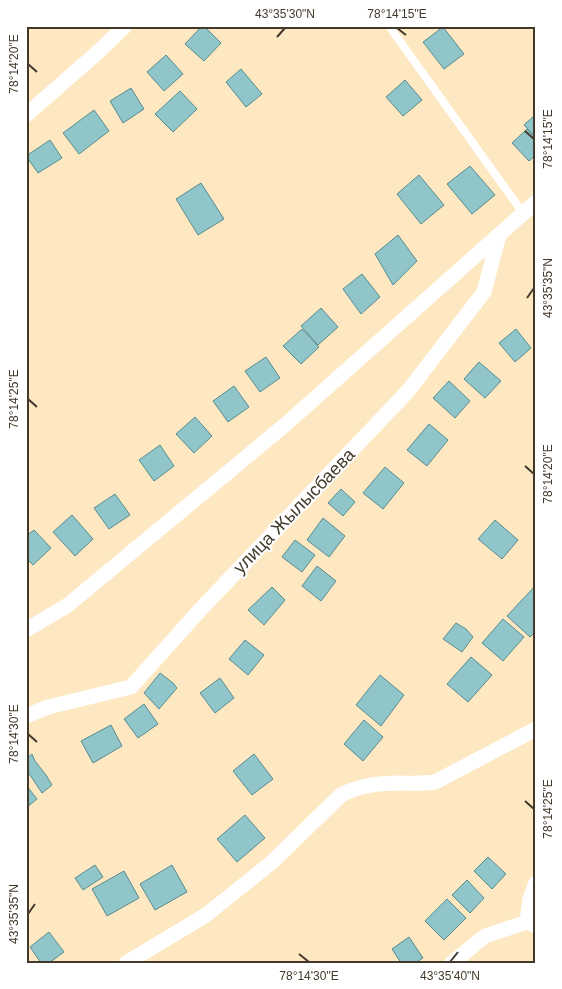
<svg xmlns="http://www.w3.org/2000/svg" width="562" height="989" font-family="Helvetica,sans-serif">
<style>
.building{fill:#90c6c9;stroke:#588b8f}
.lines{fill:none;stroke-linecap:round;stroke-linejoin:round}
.service{stroke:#fff;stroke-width:8}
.minor{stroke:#fff;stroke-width:15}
.ticks{fill:none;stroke:#42392a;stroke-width:2}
.labels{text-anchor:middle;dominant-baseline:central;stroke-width:4;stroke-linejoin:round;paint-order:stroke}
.street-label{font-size:18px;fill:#42392a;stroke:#fff}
.neatline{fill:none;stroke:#42392a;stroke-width:2}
.ticks-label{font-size:12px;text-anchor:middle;fill:#42392a}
</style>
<rect width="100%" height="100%" fill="#fee8c2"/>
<path class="building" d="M202,26h2l17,17 -17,18 -19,-17z
M443,27l21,27 -20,15 -21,-27z
M166,55l17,19 -19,17 -17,-19z
M241,69l21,25 -16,13 -20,-25z
M405,80l17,20 -19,16 -17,-19z
M131,88l13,21 -21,14 -13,-22z
M180,91l17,18 -24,23 -18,-18z
M94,110l15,21 -30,23 -16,-21z
M536,114v24l-12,-13z
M527,129l9,9v17l-7,6 -17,-18z
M50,140l12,18 -24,15 -12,-17z
M470,166l25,29 -23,19 -25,-30z
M419,175l25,30 -23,19 -24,-30z
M201,183l23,36 -26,16 -22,-36z
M398,235l19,26 -24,24 -18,-31z
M362,274l18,23 -19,17 -18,-25z
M321,308l17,19 -20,18 -17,-19z
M302,329l17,18 -18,17 -18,-18z
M516,329l15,19 -16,14 -16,-19z
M266,357l14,21 -20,14 -15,-21z
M479,362l22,19 -16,17 -21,-19z
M449,381l21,20 -15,17 -22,-20z
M234,386l15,21 -21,15 -15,-21z
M195,417l17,19 -18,17 -18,-19z
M429,424l19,16 -21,26 -20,-16z
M160,445l14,21 -20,15 -15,-21z
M385,467l19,16 -21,26 -20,-16z
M341,489l14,13 -12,14 -15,-13z
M115,494l15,21 -21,14 -15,-21z
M72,515l21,24 -18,17 -22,-24z
M323,518l22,18 -16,21 -22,-17z
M495,520l23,20 -16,19 -24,-20z
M34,530l17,18 -18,17 -7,-7v-22z
M295,540l20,15 -13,17 -20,-15z
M317,566l19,15 -15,20 -19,-15z
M536,585v46l-6,6 -23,-21z
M272,587l13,13 -21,25 -16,-15z
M503,619l21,18 -21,24 -21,-18z
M456,623l10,6 7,8 -11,15 -19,-13z
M245,640l19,15 -16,20 -19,-16z
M471,657l21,18 -24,27 -21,-18z
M160,673l13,10 4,5 -18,21 -15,-16z
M380,675l24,20 -23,31 -25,-21z
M220,678l14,20 -19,15 -15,-20z
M144,704l14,20 -20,14 -14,-19z
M364,720l19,17 -20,24 -19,-17z
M111,725l11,21 -29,17 -12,-22z
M32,754l3,7 11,14 6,10 -10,8 -16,-24v-10z
M254,754l19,25 -21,16 -19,-24z
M26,785l11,14 -11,9z
M245,815l20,23 -28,24 -20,-23z
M488,857l18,17 -14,15 -18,-18z
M95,865l8,12 -20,13 -8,-12z
M172,865l15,27 -32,18 -15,-26z
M124,871l15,27 -32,18 -15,-27z
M467,880l17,18 -14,15 -18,-18z
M447,899l19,19 -22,22 -19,-19z
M49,932l15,20 -15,11h-8l-11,-16z
M409,937l14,21 -8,5h-14l-9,-14z"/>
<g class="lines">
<path class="service" d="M389,26l134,187"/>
<path class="minor" d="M26,115l71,-62 28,-27
M26,630l42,-25 218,-181 250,-222
M26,716l22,-9 83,-20 68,-76 209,-220 76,-99 15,-57
M527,922l3,-23 6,-16
M126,963l80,-48 65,-52 70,-68c17,-9 38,-12 58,-12 12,0 24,1 36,-1l101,-53
M452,963l33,-27 42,-14 9,4"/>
</g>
<path class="ticks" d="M397,28l9,7M277,37l8,-9M28,64l9,8M525,131l9,8M527,298l7,-10M28,399l9,8M525,466l9,8M28,734l9,8M525,801l9,8M28,914l7,-10M299,954l10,8M450,962l8,-10"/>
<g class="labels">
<g class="street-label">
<text transform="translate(294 511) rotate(-46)">улица Жылысбаева</text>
</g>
</g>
<rect width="562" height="989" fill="none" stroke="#ffffff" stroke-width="55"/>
<rect x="28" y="28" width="506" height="934" class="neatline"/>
<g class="ticks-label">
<text x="285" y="18">43°35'30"N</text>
<text x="397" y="18">78°14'15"E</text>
<text transform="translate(14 64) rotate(-90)" y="4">78°14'20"E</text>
<text transform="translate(548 139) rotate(-90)" y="4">78°14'15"E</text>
<text transform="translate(548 288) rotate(-90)" y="4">43°35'35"N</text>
<text transform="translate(14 399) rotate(-90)" y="4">78°14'25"E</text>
<text transform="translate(548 474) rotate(-90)" y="4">78°14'20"E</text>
<text transform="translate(14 734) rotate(-90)" y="4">78°14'30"E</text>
<text transform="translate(548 809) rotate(-90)" y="4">78°14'25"E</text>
<text transform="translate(14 914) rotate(-90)" y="4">43°35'35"N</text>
<text x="309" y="980">78°14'30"E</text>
<text x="450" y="980">43°35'40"N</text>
</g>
</svg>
